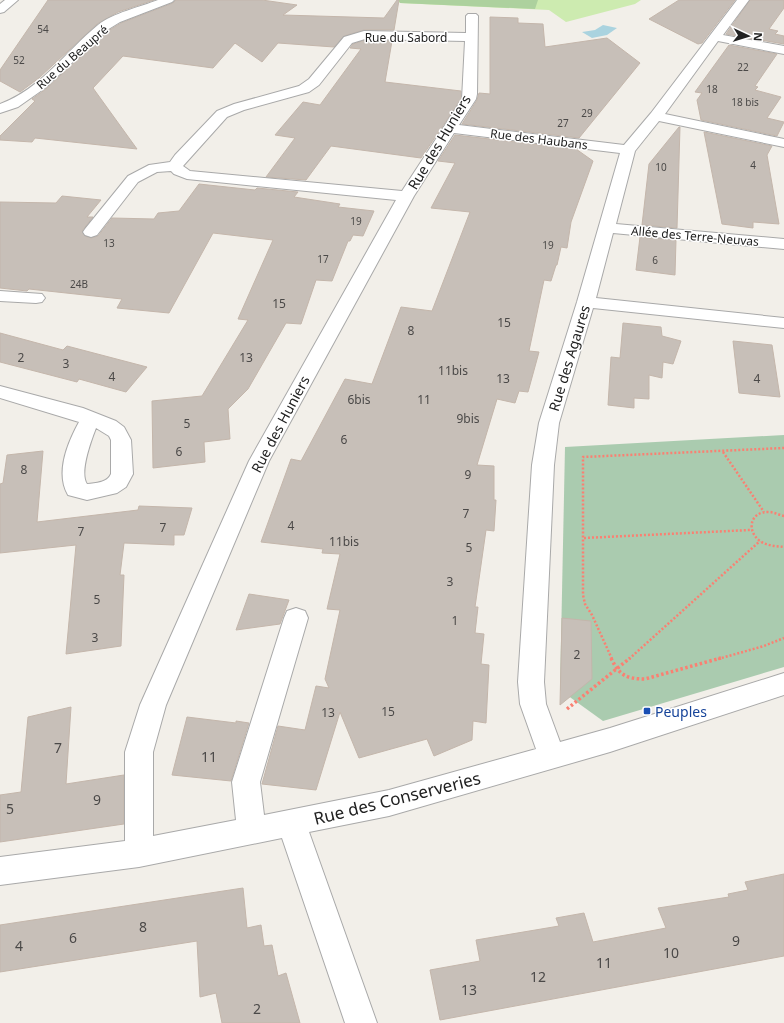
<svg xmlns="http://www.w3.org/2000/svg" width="784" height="1023" font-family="'Noto Sans',sans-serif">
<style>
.grass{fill:#cdebb0}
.forest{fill:#add19e}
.cemetery{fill:#aacbaf}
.water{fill:#aad3df}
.building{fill:#c7bfb8;stroke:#c4b6ab}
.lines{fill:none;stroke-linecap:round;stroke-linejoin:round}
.minor-casing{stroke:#a9a9a9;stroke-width:2}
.path-far1{stroke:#fa8072;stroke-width:2.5;stroke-dasharray:2 2;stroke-linecap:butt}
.path{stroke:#fa8072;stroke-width:3.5;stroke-dasharray:2.5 2.5;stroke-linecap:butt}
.minor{fill:#fff;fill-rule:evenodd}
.transit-dot{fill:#1a4fb4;stroke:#fff;stroke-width:1.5}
.labels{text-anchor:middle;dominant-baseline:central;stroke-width:3;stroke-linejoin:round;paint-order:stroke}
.far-number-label{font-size:10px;fill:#4b4948}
.far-street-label{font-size:12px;fill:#222;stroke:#fff}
.number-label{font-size:12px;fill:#4b4948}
.street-label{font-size:14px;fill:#222;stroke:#fff}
.transit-label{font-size:14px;fill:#164399;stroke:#fff;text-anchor:start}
.near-number-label{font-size:14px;fill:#4b4948}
.near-street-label{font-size:17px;fill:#222;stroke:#fff}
</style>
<rect width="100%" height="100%" fill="#f2efe9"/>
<path class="grass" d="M398,0h243l-6,4 -69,18 -17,-12 -149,-7z"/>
<path class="forest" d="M398,0h140l-3,9 -135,-6z"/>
<path class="cemetery" d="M784,435v232l-181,54 -43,-31 5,-243z"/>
<path class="water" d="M603,25l14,3 -10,7 -15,3 -10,-6 13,-2z"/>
<path class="building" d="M48,0h106l-36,12 -21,12 -58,54 -19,14 -20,-11v-11z
M176,0h86l35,5 -14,10 101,3 13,-18h2l-5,30h-30l-20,6 -10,11 -56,-4 -16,19 -27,-19 -22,25 -90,-12 -30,32 44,61 -102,-11 -3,4 -32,-2v-4l35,-35 -3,-2 14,-10 62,-58 13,-8 52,-20z
M679,0h56l-33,43 -4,1 -49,-25z
M750,0h34v8l-15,21 9,2 -3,3 9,2v8l-58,-10z
M490,17l28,1v5l25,1 2,23 62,-9 33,25 -61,75 -117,-14 15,-24 2,-7 11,1z
M365,40l27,1 -7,41 76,9v8l-40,59 -90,-12 -25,34 -40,-3 29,-39 -20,-3 28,-33 17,3 41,-56 -11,-1 3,-4z
M729,45l48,9 -22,32 3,1 -3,3 26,7 -14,21 17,4 -7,14 -76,-16 -4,-20 5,-7 -7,-1z
M679,127h1l-3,101 -35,-3 7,-61z
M704,132l68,14 -5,9 12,69 -26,-2v6l-31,-4z
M455,135l121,14 17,12 -22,61 -4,26 -6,-1 -4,18h-1l-5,16 -7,-1 -15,71 10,1 -11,40 -9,-1 -4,12 -18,-4 -20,66 17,1v34h2l-2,31 -8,-1 -11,77h3l-3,26 9,1 -3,30 8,1 -3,58 -13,-2 -1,19 -38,16 -7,-17 -68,19 -19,-46 -24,78 -54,-6 16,-58 27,4 11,-44 13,2 -4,-9 15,-69 -13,-1 13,-55 -18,-1 1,-4 -62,-7 30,-83 10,2 44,-82 27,5 29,-77 31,4 38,-99 -39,-4 24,-45 -17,-2z
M199,184l56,6 2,-2 41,4 -4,5 46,7 -2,3 36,4 -11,25 -10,-1 -3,6h-2l-16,40 -16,-1 -15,44 -15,-1 -38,66 -20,20 2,30 -26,3 1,20 -52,6 -1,-67 50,-5 46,-76 -10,-1 35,-79 -60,-7 -44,80 -52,-5 5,-9 -93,-10 -2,2 -27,-3v-86l56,1 6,-7 39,4 -14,17h6l-11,14 3,5 6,2 7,-2 14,-18 42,1 4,-6 21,-2z
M640,237l36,3 -1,35 -39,-5z
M623,323l38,4 1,9 19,5 -8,23 -10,-2 -1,16 -13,-3v24l-15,-1v10l-26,-3 3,-48 9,1z
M0,333l63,17 4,-4 80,21 -21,25 -47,-13 -2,3 -77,-20z
M733,341l39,4 8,52 -41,-4z
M43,451l-6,71 101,-12 1,-4 53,2 -8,27h-10v10l-50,-2 -4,32h4l-3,71 -55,8 10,-109 -76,8v-69l3,-1 4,-28z
M249,594l40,6 -9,24 -44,6z
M562,618l29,3 1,58 -32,26z
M71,707l-5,77 58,-9v49l-124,18v-47l21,-3 7,-75z
M187,717l49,6v-2l13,2 -18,58 -59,-6z
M784,874v82l-344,64 -10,-50 50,-9 -4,-21 83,-14 -3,-8 28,-5 9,29 73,-14 -8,-20 71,-11 -1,-3 20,-4 -3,-8z
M243,888l4,40 14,-3 3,21 8,-1 6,31 8,-3 14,50h-78l-6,-30 -16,4 -3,-56 -197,31v-47z"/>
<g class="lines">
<g class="minor-casing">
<path id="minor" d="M5,0h13l-14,12 -4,1v-9z
M158,0h16l-2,2 -52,20 -13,8 -62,58 -27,19 -18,6v-9c41,-15 65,-52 98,-79 15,-12 42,-18 60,-25z
M737,0h12l-26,35 61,11v8l-66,-13 -53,73 119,25v8l-125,-26 -24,30 -19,73 168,15v10l-171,-16 -17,65 188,20v10l-191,-20 -34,115 -5,42 -10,217 2,22 14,38 50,-14 174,-55v22l-174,57 -221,64 -80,16 68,191h-32l-63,-185 -143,29 -139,18v-28l125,-16v-89l15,-47 109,-244 147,-261 -209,-21 -13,-5 -3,-3 -14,1 -19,10 -41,53 -6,2 -6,-2 -2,-3 2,-3 43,-53 21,-11 21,-3 5,-7 42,-44 17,-7 65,-18 10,-7 35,-42 20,-6 102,2v-17l2,-2h8l2,2 -1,78 -1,5 -17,26 165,20 27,-32zM365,39l100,2 -3,58 -60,92 -212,-20 -7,-5 44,-49 17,-7 65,-18 10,-7 33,-42zM454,133l166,20 -43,149 -38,121 -7,42 -14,217 2,22 16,45 -147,41 -125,25 -4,-33 48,-164 -3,-7 -9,-3 -9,3 -3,7 -52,164 4,38 -83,16v-84l13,-47 103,-244 145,-265z
M0,291l42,3 3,4 -3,4 -6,1 -36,-2z
M0,386l83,22 33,13 8,6 7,13 2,34 -7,13 -9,6 -30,7 -19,-5c-13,-22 0,-53 11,-73l-79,-24zM96,428l13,8 2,4v34c-4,9 -15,9 -24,10 -8,-11 4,-43 9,-56z"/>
</g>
<path class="path-far1" d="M723,452l41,60
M784,516c-5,-1 -10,-4 -15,-4 -19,-1 -23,19 -9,29 7,5 16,5 24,6
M584,538l166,-8
M612,659l-20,-44 -7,-11 -2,-9v-138l201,-9
M629,659l131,-118
M718,659l46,-13 20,-8"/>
<path class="path" d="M611,658c8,17 15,21 34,21l76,-21
M567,709l63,-51"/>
<use href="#minor" class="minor"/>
</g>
<rect class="transit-dot" x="643" y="707" width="8" height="8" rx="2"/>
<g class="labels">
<g class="far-number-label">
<text x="43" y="29">54</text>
<text x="19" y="60">52</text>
<text x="743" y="67">22</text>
<text x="712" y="89">18</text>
<text x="745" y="102">18 bis</text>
<text x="587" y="113">29</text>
<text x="563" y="123">27</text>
<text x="753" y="165">4</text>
<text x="661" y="167">10</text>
<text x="356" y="221">19</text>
<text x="109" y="243">13</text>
<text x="548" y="245">19</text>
<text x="323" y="259">17</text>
<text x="655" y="260">6</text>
<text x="79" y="284">24B</text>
</g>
<g class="far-street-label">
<text x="406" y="37">Rue du Sabord</text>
<text transform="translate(72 57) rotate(-41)">Rue du Beaupré</text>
<text transform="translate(539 139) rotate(7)">Rue des Haubans</text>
<text transform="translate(695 236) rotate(5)">Allée des Terre-Neuvas</text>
</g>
<g class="number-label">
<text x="279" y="303">15</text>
<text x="504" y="322">15</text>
<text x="411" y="330">8</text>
<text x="21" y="357">2</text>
<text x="246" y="357">13</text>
<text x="66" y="363">3</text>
<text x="453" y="370">11bis</text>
<text x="112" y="376">4</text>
<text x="503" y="378">13</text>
<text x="757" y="378">4</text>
<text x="359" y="399">6bis</text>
<text x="424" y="399">11</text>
<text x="468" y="418">9bis</text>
<text x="187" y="423">5</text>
<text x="344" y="439">6</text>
<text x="179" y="451">6</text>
<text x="24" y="469">8</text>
<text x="468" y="474">9</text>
<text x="466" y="513">7</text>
<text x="291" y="525">4</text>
<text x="163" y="527">7</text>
<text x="81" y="531">7</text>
<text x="344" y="541">11bis</text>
<text x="469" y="547">5</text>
<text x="450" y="581">3</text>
<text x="97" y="599">5</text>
<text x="455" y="620">1</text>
<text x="95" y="637">3</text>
<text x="577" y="654">2</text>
<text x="388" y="711">15</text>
<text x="328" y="712">13</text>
</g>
<g class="street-label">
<text transform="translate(439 142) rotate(-59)">Rue des Huniers</text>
<text transform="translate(569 358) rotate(-73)">Rue des Agaures</text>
<text transform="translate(280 424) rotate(-62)">Rue des Huniers</text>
</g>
<g class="transit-label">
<text x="655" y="711">Peuples</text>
</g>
<g class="near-number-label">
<text x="58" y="747">7</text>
<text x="209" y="756">11</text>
<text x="97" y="799">9</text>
<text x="10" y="808">5</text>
<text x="143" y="926">8</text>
<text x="73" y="937">6</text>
<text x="736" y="940">9</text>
<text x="19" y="945">4</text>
<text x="671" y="952">10</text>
<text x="604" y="962">11</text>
<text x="538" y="976">12</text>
<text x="469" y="989">13</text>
<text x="257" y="1008">2</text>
</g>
<g class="near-street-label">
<text transform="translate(397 798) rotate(-14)">Rue des Conserveries</text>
</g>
</g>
<g transform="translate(748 36) rotate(94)" stroke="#ffffff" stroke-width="3" paint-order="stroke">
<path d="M0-3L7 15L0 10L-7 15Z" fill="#222222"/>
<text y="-6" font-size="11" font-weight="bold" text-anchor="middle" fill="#222222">N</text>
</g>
</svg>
